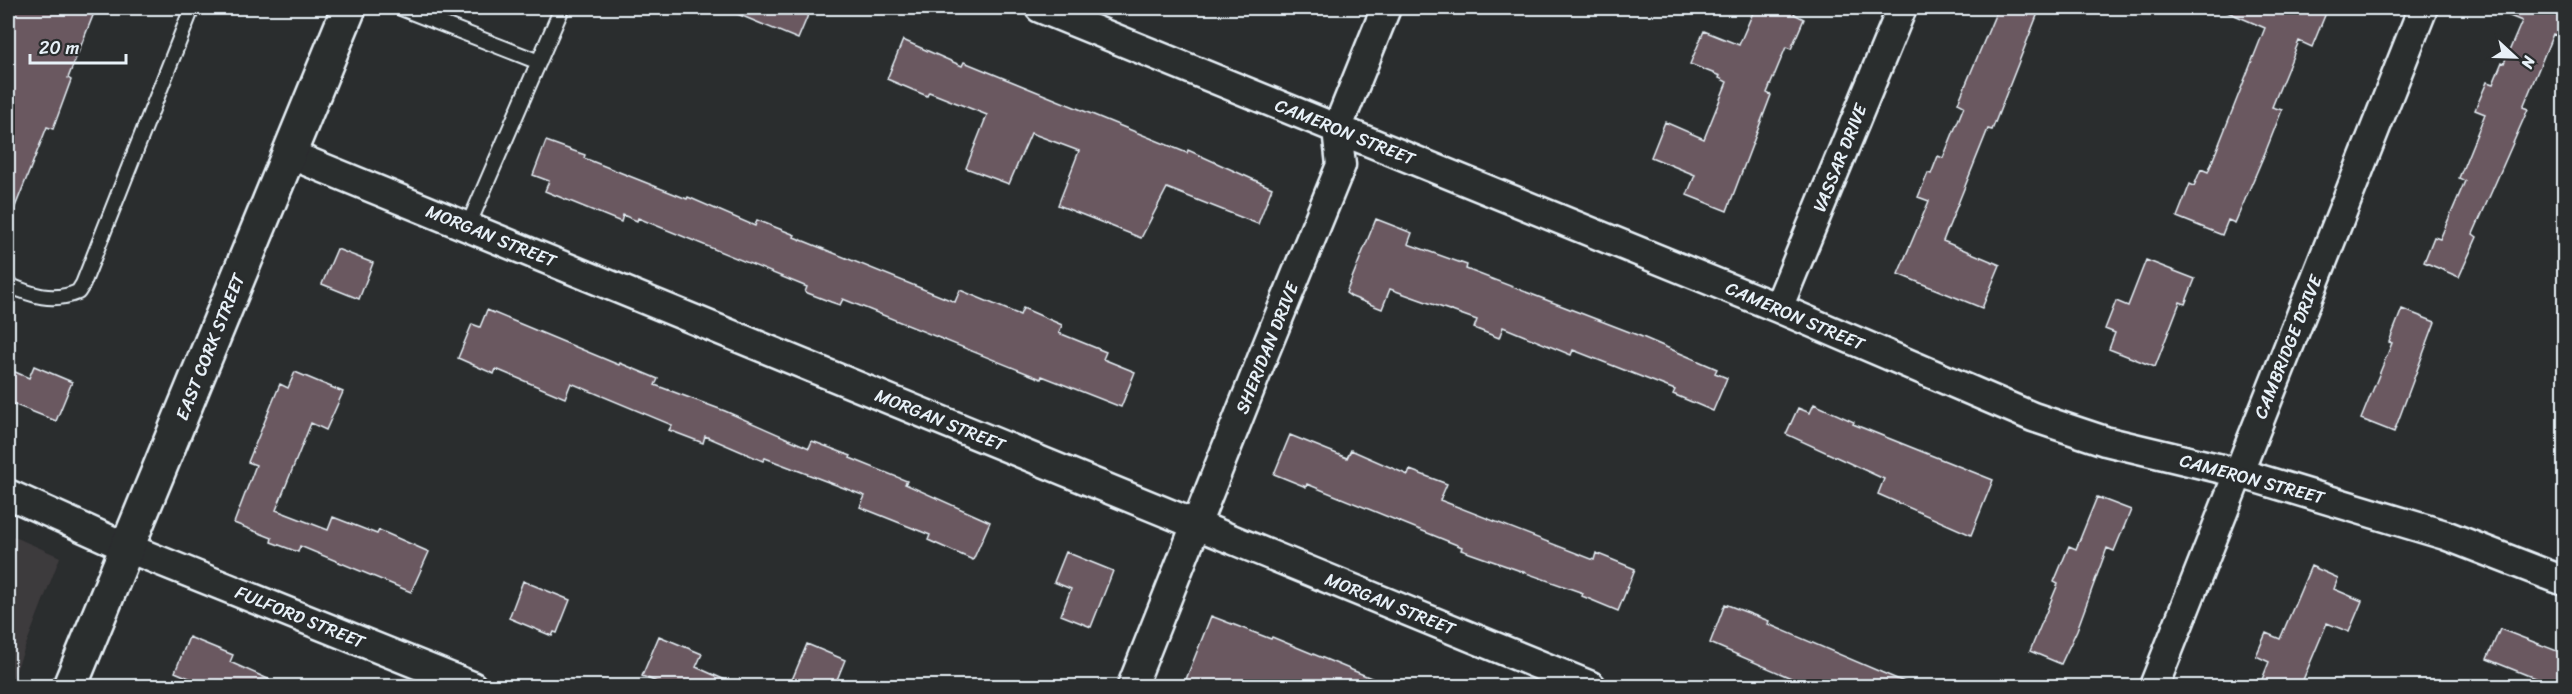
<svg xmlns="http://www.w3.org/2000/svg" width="2572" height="694" font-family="Sriracha,sans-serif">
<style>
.built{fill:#3e3a3d}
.building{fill:#6b5961;stroke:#e8f1f8;stroke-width:1.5}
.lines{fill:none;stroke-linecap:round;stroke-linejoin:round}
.lane-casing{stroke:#e8f1f8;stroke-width:18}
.street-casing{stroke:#e8f1f8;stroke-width:33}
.secondary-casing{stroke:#e8f1f8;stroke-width:38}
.lane{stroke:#2a2d2e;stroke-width:14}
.street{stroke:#2a2d2e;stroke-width:28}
.secondary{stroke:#2a2d2e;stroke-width:33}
.labels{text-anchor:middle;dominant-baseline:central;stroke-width:6;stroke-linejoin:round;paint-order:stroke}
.street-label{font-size:18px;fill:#e8f1f8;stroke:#2a2d2e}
</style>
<rect width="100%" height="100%" fill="#2a2d2e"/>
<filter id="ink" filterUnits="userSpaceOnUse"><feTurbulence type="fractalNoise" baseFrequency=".0167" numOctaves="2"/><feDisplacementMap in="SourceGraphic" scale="12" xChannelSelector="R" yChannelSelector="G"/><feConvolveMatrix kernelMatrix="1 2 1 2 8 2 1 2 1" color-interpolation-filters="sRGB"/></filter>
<g filter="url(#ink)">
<path class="built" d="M8,534l52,23 -50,129h-2z"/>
<path class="building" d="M8,8h88l-28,70 3,2 -18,49 -6,-2 -38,95z
M723,8h88l-13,31z
M1755,8h43l-4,6 10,5 -13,30 -5,-2 -19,46 4,2 -44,116 -40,-16 8,-20 -44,-18 14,-35 39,17 23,-57 -8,-4 1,-2 -30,-12 14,-33 35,14z
M1998,8h42l-48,122 -4,-1 -45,112 57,24 -18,43 -84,-34 31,-73 -11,-4 10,-24 3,1 7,-18 5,2 21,-52 -6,-3z
M2218,8h110l-16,39 -13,-6 -27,66 10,3 -15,38 -32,75 -7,-3 -6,15 -45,-18 13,-33 4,2 7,-17 7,3 57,-144z
M2490,8h75v31l-12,-5 -30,73 5,2 -55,125 4,3 -18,40 -35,-15 10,-25 6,2 25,-58 -6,-3 26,-64 -10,-4 12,-28 6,2 9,-22 2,1 18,-42z
M903,40l59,26 2,-4 223,91 1,-3 84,38 -14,36 -91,-36 -26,50 -83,-33 21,-54 -48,-18 -22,51 -43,-16 21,-53 -58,-23 -2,4 -40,-17z
M546,141l39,14 -1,3 103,41 1,-2 67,29 2,-6 38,15 -1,2 161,65 5,-12 60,25 3,-7 39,17 -3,8 47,19 -3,7 32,13 -14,35 -79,-31 -1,3 -198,-80 -3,6 -9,-3 -26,-10 2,-5 -169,-69 -1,3 -14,-6 -2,7 -76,-31 4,-10 -16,-6z
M1376,219l36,14 -4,11 59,21 -1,4 174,67 77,33 -2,4 12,5 -14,33 -40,-17 2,-4 -102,-40 -2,5 -68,-28 -4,11 -25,-10 3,-8 -87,-31 -8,20 -30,-12 -6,-4z
M337,249l36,14 -14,36 -37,-15z
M2146,260l49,19 -10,25 -5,-2 -25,65 -46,-18 6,-16 -10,-4 11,-28 12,5z
M2402,309l33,13 -41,110 -33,-13 31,-76 -3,-1z
M487,310l132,55 1,-2 38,16 -3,6 70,26 84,37 3,-7 39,15 -1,2 57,23 -2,3 85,38 -17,38 -45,-20 2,-5 -70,-28 5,-11 -100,-38 -2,3 -58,-25 -2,7 -34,-13 3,-5 -101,-42 -6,15 -69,-29 -2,5 -36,-16 14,-34 8,3z
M34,366l38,16 -16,39 -48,-19v-33l21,9z
M295,372l48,20 -17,38 -15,-7 -35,87 52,20 5,-13 44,17 2,-4 50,22 -18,40 -111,-46 -2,6 -27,-10 1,-4 -38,-15 22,-58 -8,-3 32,-78 8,4z
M1814,404l40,18 -1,2 140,56 -22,55 -93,-41 6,-15 -98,-45 12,-26 12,5z
M1290,435l57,23 4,-8 57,25 2,-5 37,14 -7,16 154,60 2,-7 39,16 -17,42 -36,-15 1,-3 -122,-43 1,-3 -155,-63 -1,3 -32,-13z
M2097,497l34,13 -17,41 -7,-3 -30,82 -16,34 -31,-13 28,-67 -4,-2 15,-36 7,3z
M1066,552l47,19 -22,56 -30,-12 10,-26 -17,-7z
M2311,566l27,12 -4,11 28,12 -13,31 -22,-9 -27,64h-41l10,-25 -13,-6 10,-23 14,6z
M523,581l47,19 -13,33 -3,-1 -2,4 -43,-18z
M1725,604l44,17 -1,3 148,63h-128l3,-9 -81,-35z
M1211,616l60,23 1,-2 121,50h-210z
M2500,629l65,25v33h-31l3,-8 -50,-20z
M659,636l43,18 -6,13 45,20h-72l-27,-11z
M189,637l44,18 -3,7 56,25h-76l-35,-15z
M807,644l38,16 -11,27h-45z"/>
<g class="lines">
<g class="lane-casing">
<path id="lane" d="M401,8l138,54
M468,226l94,-218
M8,285c24,10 44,18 70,7l5,-8 109,-276"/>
</g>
<g class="street-casing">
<path id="street" d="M1040,8l738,300 255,109 72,24 134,32 206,62 119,46
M289,154l1302,532
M1778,308l124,-300
M8,494l120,54 344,138
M1132,686l133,-335 76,-186 -4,-36 49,-121
M2154,686l269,-678"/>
</g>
<g class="secondary-casing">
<path id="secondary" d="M70,686l279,-678"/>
</g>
<use href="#lane" class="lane"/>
<use href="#street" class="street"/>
<use href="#secondary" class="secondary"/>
</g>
</g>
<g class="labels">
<g class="street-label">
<text transform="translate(1345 132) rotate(22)">CAMERON STREET</text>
<text transform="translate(1840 158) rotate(-68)">VASSAR DRIVE</text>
<text transform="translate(491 236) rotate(22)">MORGAN STREET</text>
<text transform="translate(1795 316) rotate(23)">CAMERON STREET</text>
<text transform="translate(210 347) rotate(-68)">EAST CORK STREET</text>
<text transform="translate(2288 347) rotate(-68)">CAMBRIDGE DRIVE</text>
<text transform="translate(1267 348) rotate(-68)">SHERIDAN DRIVE</text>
<text transform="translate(940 420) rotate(22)">MORGAN STREET</text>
<text transform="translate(2252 479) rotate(15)">CAMERON STREET</text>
<text transform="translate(1390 604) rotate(22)">MORGAN STREET</text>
<text transform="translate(300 617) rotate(22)">FULFORD STREET</text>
</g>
</g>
<rect width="2572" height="694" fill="none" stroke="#2a2d2e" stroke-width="30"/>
<rect x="15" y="15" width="2542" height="664" fill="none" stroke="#e8f1f8" stroke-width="2" filter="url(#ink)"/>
<g transform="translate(2515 57) rotate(112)" stroke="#2a2d2e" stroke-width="4.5" paint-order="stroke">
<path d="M0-4.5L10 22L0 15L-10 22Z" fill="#e8f1f8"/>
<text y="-9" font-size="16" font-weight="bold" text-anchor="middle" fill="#e8f1f8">N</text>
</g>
<path d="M30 54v9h96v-9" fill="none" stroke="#e8f1f8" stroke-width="3"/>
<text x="39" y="54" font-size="18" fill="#e8f1f8" stroke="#2a2d2e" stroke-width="4.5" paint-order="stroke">20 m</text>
</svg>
